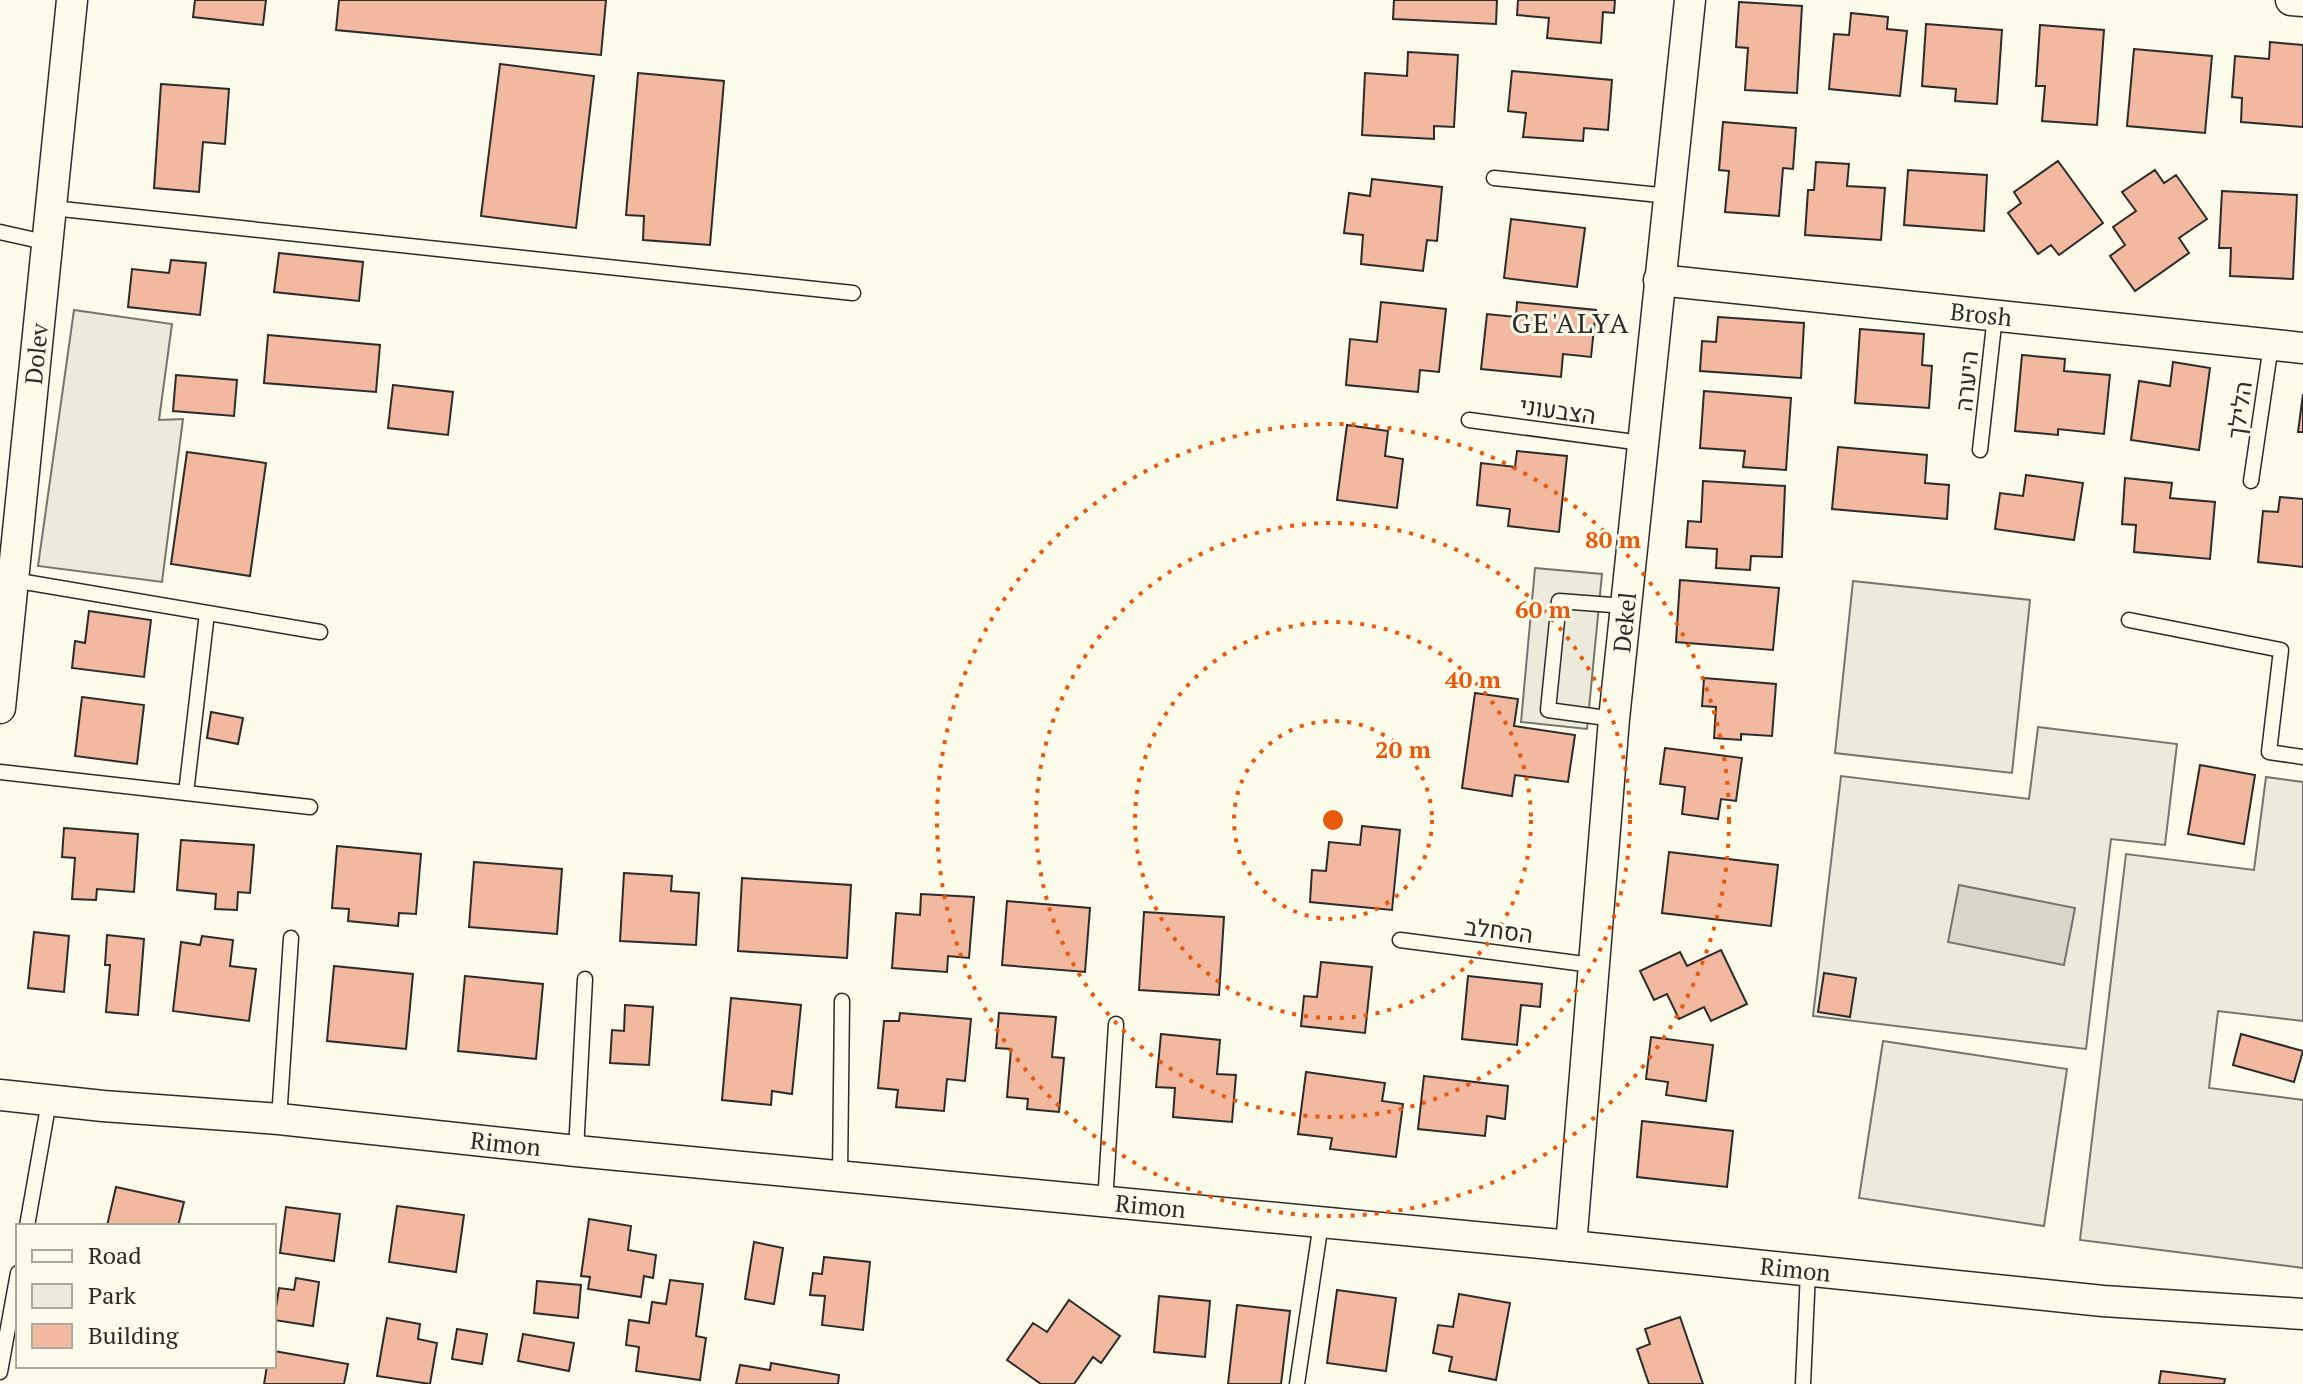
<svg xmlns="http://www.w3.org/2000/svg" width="2303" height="1384" font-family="'PT Serif',Heebo,serif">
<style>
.green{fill:#ecebdb;stroke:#74746e;stroke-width:2}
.parking{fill:#eceadb;stroke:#74746e;stroke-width:2}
.water{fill:#d8d7c9;stroke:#74746e;stroke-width:2}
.building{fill:#f2b8a0;stroke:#2b2b2b;stroke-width:2}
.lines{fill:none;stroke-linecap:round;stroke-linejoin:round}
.service-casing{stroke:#2b2b2b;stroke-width:17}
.minor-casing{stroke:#2b2b2b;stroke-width:33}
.service{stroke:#fdfbea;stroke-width:14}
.minor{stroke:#fdfbea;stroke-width:30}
.ring{fill:none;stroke:#e8590c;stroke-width:4;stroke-dasharray:4 8}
.labels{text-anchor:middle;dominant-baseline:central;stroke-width:6;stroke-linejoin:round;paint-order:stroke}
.street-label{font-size:24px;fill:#2b2b2b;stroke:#fdfbea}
.quarter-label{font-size:28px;letter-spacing:2px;fill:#2b2b2b;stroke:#fdfbea}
.centre{fill:#e8590c;stroke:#fdfbea;stroke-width:4}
.ring-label{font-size:24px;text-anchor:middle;font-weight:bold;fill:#e8590c;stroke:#fdfbea;stroke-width:6;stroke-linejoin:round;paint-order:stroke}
</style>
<rect width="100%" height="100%" fill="#fdfbea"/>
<path class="green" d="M74,310l98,14 -13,96 24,-1 -21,163 -124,-16z
M1853,581l177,19 -18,173 -177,-20z
M2038,727l139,17 -12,101 -54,-6 -25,210 -273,-33 28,-240 188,23z
M2266,777l37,5v239l-85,-10 -9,77 94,12v168l-223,-28 46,-386 128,16z
M1883,1041l184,28 -23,157 -185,-28z"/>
<path class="parking" d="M1535,568l67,6 -15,155 -66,-7z"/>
<path class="water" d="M1959,885l116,23 -11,57 -116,-23z"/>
<path class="building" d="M195,0h71l-3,25 -70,-8z
M339,0h267l-5,55 -265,-25z
M1394,0h103l-1,24 -103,-5z
M1518,0h97l-1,13 -11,-1 -2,31 -54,-5 2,-20 -32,-3z
M1739,2l63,4 -5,87 -52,-3 3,-42 -12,-1z
M1851,13l37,4 -1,12 20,2 -7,65 -71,-7 5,-55 15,1z
M1926,24l76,6 -5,74 -42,-3 1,-12 -34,-3z
M2040,25l64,5 -7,95 -55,-4 3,-35h-9z
M2270,42l33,3v82l-62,-5 1,-24 -10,-1 3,-41 34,3z
M2134,49l78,7 -7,77 -78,-7z
M1408,52l50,3 -4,72 -20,-1v13l-72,-4 3,-62 42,3z
M500,64l94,12 -18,152 -95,-12z
M1512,71l100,9 -4,50 -24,-2 -1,13 -60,-4 3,-24 -18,-2z
M638,73l86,8 -14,164 -67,-5 1,-24 -18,-1z
M161,84l68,5 -4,55 -22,-2 -4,50 -45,-4z
M1723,122l73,6 -3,41 -10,-1 -4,48 -54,-4 4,-41 -10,-1z
M2058,161l45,62 -44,32 -8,-10 -13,9 -30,-41 13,-10 -7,-11z
M1816,162l33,2 -2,22 38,2 -4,52 -76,-5 3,-45h6z
M1908,170l79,5 -3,56 -80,-6z
M2155,170l9,13 12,-8 31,44 -28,19 10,15 -54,38 -25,-35 15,-11 -12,-18 23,-16 -14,-19z
M1372,179l70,8 -5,54 -10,-1 -4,31 -62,-7 2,-29 -19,-2 5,-40 21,3z
M2222,191l75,4 -4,84 -63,-3 1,-28h-12z
M1511,219l74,9 -8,59 -73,-9z
M279,253l84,9 -4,39 -85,-9z
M171,260l35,3 -6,52 -72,-8 4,-38 37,4z
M1381,302l65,7 -7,63 -19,-2 -2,22 -72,-7 4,-46 27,3z
M1517,302l79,8 -5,47 -28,-3 -2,23 -80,-8 6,-55 29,3z
M1718,317l86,6 -3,55 -101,-7 2,-30 14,1z
M1860,329l64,5 -2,31 10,1 -3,42 -74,-5z
M268,335l112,10 -4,47 -112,-9z
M2022,355l43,4 -1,12 46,4 -6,59 -46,-5v6l-43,-4z
M2173,362l37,6 -11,82 -68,-10 8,-59 31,5z
M176,375l61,5 -3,36 -61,-5z
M393,385l60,7 -5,43 -60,-7z
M1704,391l87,7 -5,72 -43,-3 2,-16 -45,-3z
M2303,394v38h-5z
M1347,425l41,6 -3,25 18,3 -6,49 -60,-8z
M1838,447l89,8 -2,28 24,2 -2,34 -115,-10z
M1517,451l50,5 -8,76 -51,-6 2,-17 -33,-4 4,-42 34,4z
M187,452l79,11 -16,113 -79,-12z
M2026,475l57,8 -9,57 -79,-11 5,-36 23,3z
M2125,478l47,5 -2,15 45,4 -5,57 -76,-7 2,-27 -14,-1z
M1703,481l82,5 -3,71 -31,-1 -1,14 -34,-2 1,-19 -31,-2 2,-26 13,1z
M2280,497l23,2v68l-45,-5 5,-51 15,1z
M1680,580l99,8 -6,62 -97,-8z
M89,611l62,9 -7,57 -72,-9 3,-27 10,2z
M1704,678l72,6 -4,52 -31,-2v6l-27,-2 2,-31 -14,-1z
M1475,693l43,6 -4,27 61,9 -7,47 -53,-7 -3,21 -50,-8z
M82,697l62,8 -7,59 -62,-8z
M211,712l32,6 -5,26 -31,-6z
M1665,748l77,10 -6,43 -15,-2 -3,20 -36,-5 3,-27 -25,-3z
M2200,765l55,10 -11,69 -56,-10z
M1362,826l38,4 -8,80 -82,-8 2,-32 14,1 3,-29 31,3z
M64,828l74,6 -4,58 -37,-3 -1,11 -24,-1 3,-41 -13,-1z
M181,840l73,5 -4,48 -12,-1 -1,18 -22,-1 1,-15 -39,-4z
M337,846l84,8 -5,60 -17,-1 -1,13 -50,-5 1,-12 -17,-1z
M1669,852l109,13 -7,61 -109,-13z
M474,862l88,7 -5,65 -88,-7z
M624,873l48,3 -1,15 28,2 -3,52 -76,-4z
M742,878l109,7 -4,73 -109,-7z
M921,894l53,3 -5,61 -21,-2 -1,16 -55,-4 4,-55 24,2z
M1007,901l83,7 -5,64 -83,-7z
M1144,912l80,5 -5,78 -80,-5z
M34,932l35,4 -5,56 -36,-4z
M107,935l37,4 -6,76 -32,-3 4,-47h-5z
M202,936l31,4 -3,26 26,3 -7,52 -76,-10 8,-69 19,3z
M1721,950l26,54 -36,17 -7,-14 -25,12 -12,-25 -13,6 -14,-29 40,-19 7,14z
M1321,962l51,5 -7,66 -64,-7 3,-30 13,1z
M334,966l79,8 -7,75 -79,-8z
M1824,973l32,5 -6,39 -32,-5z
M465,976l78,8 -7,75 -78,-8z
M1468,976l74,8 -2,23 -19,-2 -4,40 -55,-6z
M731,998l70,7 -9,89 -20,-3 -1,14 -49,-5z
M625,1005l28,2 -4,58 -39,-2 2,-33 12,1z
M900,1013l71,6 -6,62 -18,-2 -3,32 -48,-4 2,-17 -20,-2 6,-67h15z
M999,1013l57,4 -4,40 12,1 -5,54 -32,-3 1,-10 -21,-2 4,-48 -15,-1z
M1161,1034l59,6 -3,34 19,1 -4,47 -59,-5 2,-29 -19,-1z
M2241,1034l62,17 -9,31 -61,-17z
M1651,1037l62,8 -7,56 -40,-6 2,-13 -22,-3z
M1306,1072l79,11 -3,18 21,3 -7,53 -66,-8 2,-11 -34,-4z
M1424,1076l84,10 -3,33 -18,-3 -2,20 -67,-7z
M1642,1121l91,10 -6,56 -90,-10z
M116,1187l68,15 -6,24h-71z
M397,1206l67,9 -8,57 -67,-10z
M286,1207l54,7 -6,47 -54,-8z
M589,1219l42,7 -3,24 28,5 -3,23 -9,-2 -3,21 -53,-8 2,-12 -9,-1z
M754,1242l29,6 -9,56 -29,-5z
M824,1257l46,5 -7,68 -41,-5 3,-29 -15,-1 3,-22 9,1z
M296,1278l23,4 -6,44 -39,-6 5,-32 15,2z
M670,1280l33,4 -7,52 10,2 -6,42 -64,-9 3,-24 -13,-2 3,-25 20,3 3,-21 14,2z
M537,1281l44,4 -3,33 -44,-5z
M1337,1290l59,8 -10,73 -59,-8z
M1459,1294l51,9 -14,77 -47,-9 3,-14 -19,-4 5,-28 15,2z
M1159,1296l51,5 -5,56 -51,-5z
M1069,1300l51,36 -19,27 -8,-6 -19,27h-33l-34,-24 26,-37 14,9z
M1237,1305l53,6 -9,73h-53z
M1680,1317l23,67h-54l-12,-35 13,-5 -5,-15z
M387,1318l33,6 -2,15 19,4 -7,41 -53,-8z
M457,1329l30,5 -5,30 -30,-5z
M523,1334l51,9 -5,28 -51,-10z
M274,1351l74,13 -4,20h-80l3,-18h7z
M771,1363l68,12 -1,9h-102l4,-19 30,5z
M2161,1371l64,8 -1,5h-65z"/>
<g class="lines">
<g class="service-casing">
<path id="service" d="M1494,178l175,18
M52,208l801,85
M0,232l49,11
M1469,420l173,23
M1980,450l15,-134
M2251,481l20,-136
M13,580l307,52
M2129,620l152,30 -12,102 34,5
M1614,719l-66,-9 11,-109 66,5
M0,772l310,35
M186,793l21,-180
M1400,940l192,25
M279,1119l12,-181
M576,1151l9,-172
M840,1176l2,-175
M1105,1203l11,-179
M27,1226l22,-125
M0,1372l18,-99
M1297,1384l24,-161
M1803,1384l5,-112"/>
</g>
<g class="minor-casing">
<g id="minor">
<path d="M2291,0l12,1"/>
<path id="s1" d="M1659,280l644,68"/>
<path id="s2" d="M0,708l72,-708"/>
<path id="s3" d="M0,1095l103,11 176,13 297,32 995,95 532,55 200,13"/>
<path id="s4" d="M1571,1246l43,-527 76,-719"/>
</g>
</g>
<use href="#service" class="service"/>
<use href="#minor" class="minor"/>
</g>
<g class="ring">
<circle cx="1333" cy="820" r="99"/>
<circle cx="1333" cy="820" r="198"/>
<circle cx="1333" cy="820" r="297"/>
<circle cx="1333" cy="820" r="396"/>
</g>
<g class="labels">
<g class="street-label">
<text stroke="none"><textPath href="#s1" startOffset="324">Brosh</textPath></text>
<text stroke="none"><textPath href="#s2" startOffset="356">Dolev</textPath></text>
<text transform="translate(1966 381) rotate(-84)">היערה</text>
<text transform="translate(1558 410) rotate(8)">הצבעוני</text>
<text transform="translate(2239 410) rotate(-82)">הלילך</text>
<text stroke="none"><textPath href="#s4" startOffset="626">Dekel</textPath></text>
<text transform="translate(1499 930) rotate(7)">הסחלב</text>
<text stroke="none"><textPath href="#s3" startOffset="508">Rimon</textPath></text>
<text stroke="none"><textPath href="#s3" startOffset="1156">Rimon</textPath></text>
<text stroke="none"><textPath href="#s3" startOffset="1804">Rimon</textPath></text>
</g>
<g class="quarter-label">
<text x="1571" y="322">GE'ALYA</text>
</g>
</g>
<circle cx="1333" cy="820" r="12" class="centre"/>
<g class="ring-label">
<text x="1613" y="548">80 m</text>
<text x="1543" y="618">60 m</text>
<text x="1473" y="688">40 m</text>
<text x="1403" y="758">20 m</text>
</g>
<rect x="16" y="1224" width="260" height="144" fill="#fdfbea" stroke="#a9a89e" stroke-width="2"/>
<rect x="32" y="1250" width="40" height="12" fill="#fdfbea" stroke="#a9a89e" stroke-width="2"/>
<text x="88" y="1264" font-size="24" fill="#2b2b2b">Road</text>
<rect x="32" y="1284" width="40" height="24" fill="#ecebdb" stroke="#a9a89e" stroke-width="2"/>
<text x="88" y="1304" font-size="24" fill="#2b2b2b">Park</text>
<rect x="32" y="1324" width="40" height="24" fill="#f2b8a0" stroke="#a9a89e" stroke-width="2"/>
<text x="88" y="1344" font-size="24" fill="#2b2b2b">Building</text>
</svg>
